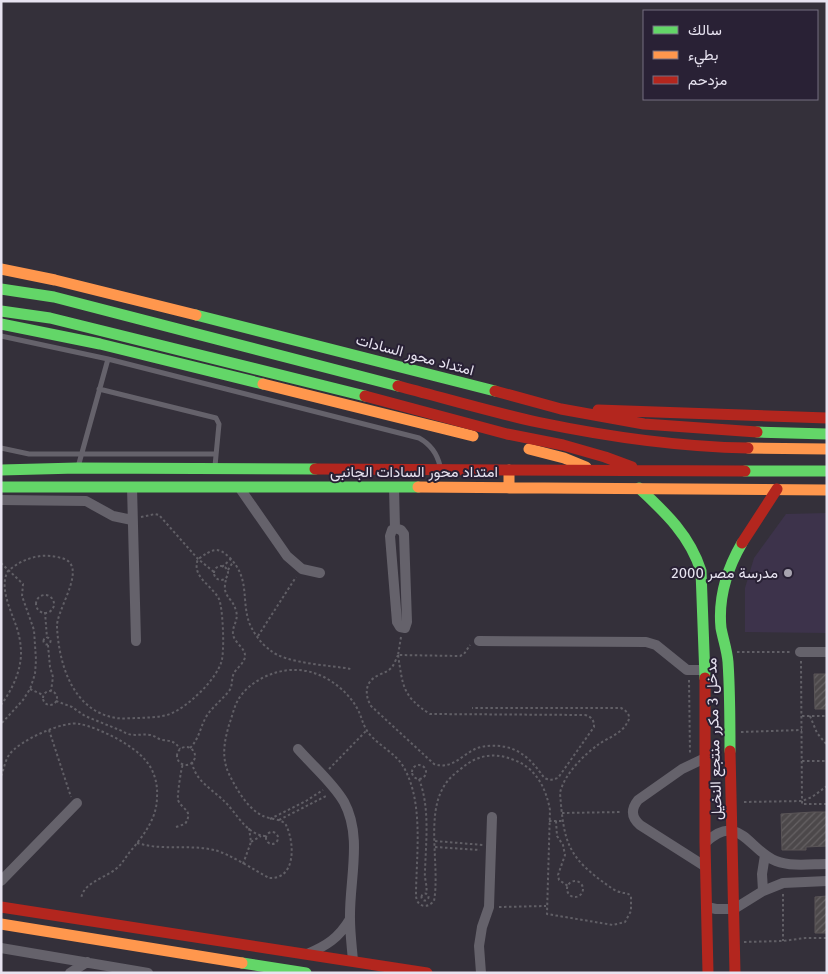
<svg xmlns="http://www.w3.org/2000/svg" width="828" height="974" font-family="'Fira Sans',Vazirmatn,sans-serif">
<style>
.built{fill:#3d334b}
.building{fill:url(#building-hatch);stroke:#5a5557}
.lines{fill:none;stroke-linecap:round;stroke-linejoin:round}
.path{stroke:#615f66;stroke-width:2;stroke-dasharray:2.5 2.5;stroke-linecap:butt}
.lane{stroke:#65626b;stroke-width:5}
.street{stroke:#65626b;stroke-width:10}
.fast{stroke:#63d668;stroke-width:11}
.slow{stroke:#ff974d;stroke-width:11}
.jam{stroke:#b3261e;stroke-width:11}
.poi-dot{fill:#a8a4b0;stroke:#292135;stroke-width:2}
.labels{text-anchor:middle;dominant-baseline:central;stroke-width:4;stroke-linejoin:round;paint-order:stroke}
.street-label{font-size:15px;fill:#e7e3f0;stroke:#292135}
.poi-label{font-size:15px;fill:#e7e3f0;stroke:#292135;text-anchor:end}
</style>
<defs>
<pattern id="building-hatch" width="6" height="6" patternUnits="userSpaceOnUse" patternTransform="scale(1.25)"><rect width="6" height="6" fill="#4c484a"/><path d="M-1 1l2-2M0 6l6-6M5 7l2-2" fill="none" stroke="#666264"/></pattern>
</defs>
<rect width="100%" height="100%" fill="#34303a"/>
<path class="built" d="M827,513v120l-82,-1v-44l9,-30 32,-44z"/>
<path class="building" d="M814,674h13v35h-12z
M813,812h14v34l-21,1v3h-24l-1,-36z
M827,896v37h-12v-36z"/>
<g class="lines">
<path class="path" d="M141,517l14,-3 4,1 39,44 16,13
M1,563l22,21 -1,12 12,34 2,30 -1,14 -5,15 -7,11 -22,24
M214 573a7 7 0 1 1 14 0a7 7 0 1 1-14 0Z
M222,567l9,-8
M228,570l5,-8
M36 604a9 9 0 1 1 18 0a9 9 0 1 1-18 0Z
M45,612l2,26
M258,636l38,-59
M401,637l-3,18 62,1 4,-2 6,-9
M43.5 641a3.5 3.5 0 1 1 7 0a3.5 3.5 0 1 1-7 0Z
M48,645l2,22 3,10 -2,14
M737,652h53
M398,655c5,31 4,41 32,59l155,1c7,2 9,5 9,12l-36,51c-4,1 -7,3 -11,1 -4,-1 -5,-5 -8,-8 -8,-11 -19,-21 -33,-24 -10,-2 -22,-2 -31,2 -14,7 -24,21 -41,15l-63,-58c-7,-12 -6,-25 8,-31 4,-2 8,-3 11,-6 4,-3 6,-10 8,-14z
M801,661l1,143h25
M689,680l1,75
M30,689l13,6
M43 698a7 7 0 1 1 14 0a7 7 0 1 1-14 0Z
M56,701l16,6 13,9 37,15c10,7 18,2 29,4 4,1 7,4 11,5 9,1 13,1 18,9
M1,705c11,-15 20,-34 20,-52 0,-12 -3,-23 -7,-33 -6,-16 -14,-35 -6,-49 14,-12 31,-18 49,-14 5,1 10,2 13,6 11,14 -14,49 -13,64 2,38 16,84 59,91 7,1 15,0 22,0 15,-1 27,0 40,-8 15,-9 37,-30 43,-47 4,-9 2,-55 -2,-64 -7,-14 -28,-22 -21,-40 14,-9 19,-14 32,-1 19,20 12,38 18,61 3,11 13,25 22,31 16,14 60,15 81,19
M802,716h25
M810,716l7,17 10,12
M49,730l22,67
M741,732l61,-2
M177 756a9 9 0 1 1 18 0a9 9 0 1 1-18 0Z
M190,748c9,-9 10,-20 16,-31 6,-10 15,-16 23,-26 4,-5 2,-12 5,-18 3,-5 10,-10 11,-16 1,-9 -11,-14 -12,-23 -1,-8 6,-14 3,-23 -4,-16 -16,-13 -9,-35
M802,761h25
M192,762c3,19 20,27 32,39 13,12 22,34 42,35
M412 772a7 7 0 1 1 14 0a7 7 0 1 1-14 0Z
M329,769l37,-38
M1,776c3,-7 4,-15 8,-21 9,-14 55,-35 71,-31 19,4 54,21 66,37 8,9 12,23 11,36 0,22 -14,39 -28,56 -4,5 -7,11 -12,15 -11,10 -34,14 -36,31
M419,779c11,28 7,62 6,92 -1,8 3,15 1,23
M744,802l58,-1 10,-4 15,-11
M562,813l60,-1
M270,819l36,-18 17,-11
M279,820l49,-25
M549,821h13
M556,821l1,15 6,9 2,10 -7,20 1,5 9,6
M176,827l9,-3c9,-14 -3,-14 -7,-24 -1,-3 3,-32 5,-36
M266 838a6 6 0 1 1 12 0a6 6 0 1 1-12 0Z
M435,841l48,4
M251,842l10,-6
M137,843c26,8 51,1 77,7 14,3 42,21 55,28 27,2 26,-35 17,-53 -3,-6 -17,-6 -23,-9 -15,-7 -26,-26 -33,-40 -9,-17 -6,-34 -1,-51 3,-8 5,-18 9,-25 11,-19 37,-31 58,-30 24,0 49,17 61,38 4,7 5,14 9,21 7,13 26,22 35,34 24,35 15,93 15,133 1,11 11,13 18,5 6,-33 -8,-84 9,-113 5,-10 15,-17 24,-24 15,-10 30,-11 47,-4 22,8 32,28 36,50l-3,104 66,11 12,-3 6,-11v-15c-4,-4 -6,-2 -11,-4 -3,0 -7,-3 -10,-5 -43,-30 -46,-44 -50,-94 4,-19 24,-38 39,-49 9,-6 23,-11 28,-21 5,-7 0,-12 -6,-15h-149
M435,847l45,3
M243,864l8,-22 -2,-14
M567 889a8 8 0 1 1 16 0a8 8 0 1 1-16 0Z
M421.5 897a3.5 3.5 0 1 1 7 0a3.5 3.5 0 1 1-7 0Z
M783,894v47
M499,907l47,-1
M744,942l39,-1 22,-3h22"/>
<path class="lane" d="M1,336l107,23 311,79c11,6 18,15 21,28
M99,389l117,29 3,6 -4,42
M1,448l28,6h187
M78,467l30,-108"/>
<path class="street" d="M132,487l4,154
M239,487l48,69 15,13 18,4
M394,487l1,41
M1,500l85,1 27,15 19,4
M395,528l6,2 3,4 3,88 -2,6 -5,-1 -3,-5 -7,-86 2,-6z
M479,641l167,1 10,3 31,25h18
M800,652h27
M298,749c14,16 36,35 46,53 19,35 5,79 6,117 0,14 2,29 3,42
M705,758l-23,11 -44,31c-7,9 -7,17 2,25l66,42
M705,843c34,-33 44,8 71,18 16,6 35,3 51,3
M1,881l76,-78
M763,891l-1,-17 3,-19
M707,907l9,2h18l29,-18 20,-8 44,-2
M1,948l147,25
M307,954c19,-8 32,-16 43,-35
M70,973l17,-11
M481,973l-2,-27 3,-19 7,-20 3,-90"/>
<path class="fast" d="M1,289l53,8 344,89
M1,311l49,7 315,78
M196,315l299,76
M1,324l99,20 163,40
M757,432l70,2
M1,470l76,-2 238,1
M745,471h82
M1,487h417
M639,488c27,25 51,48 62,83l4,107
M730,751c0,-30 0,-59 -2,-89 -1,-12 -5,-23 -7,-34 -3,-30 6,-59 21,-85
M242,963l64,10"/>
<path class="slow" d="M1,269l54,11 141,35
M263,384l210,52
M748,448l79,1
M529,449l35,9 22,9
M509,470v18
M418,487l409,3
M1,924l241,39"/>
<path class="jam" d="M398,386c46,12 93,26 139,36 67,14 143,25 211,26
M495,391l66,18 83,15 113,8
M365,396l142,38 56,11 42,12 27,10
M598,410l229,8
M315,469l430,2
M742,543l35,-54
M705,678v165l3,130
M730,751l5,222
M1,907l426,66"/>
</g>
<circle class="poi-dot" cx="788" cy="573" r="5"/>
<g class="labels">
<g class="street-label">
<text transform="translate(415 355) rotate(15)">امتداد محور السادات</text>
<text x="414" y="472">امتداد محور السادات الجانبى</text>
<text transform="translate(714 739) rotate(-92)">مدخل 3 مكرر منتجع النخيل</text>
</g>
<g class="poi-label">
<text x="778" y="573">مدرسة مصر 2000</text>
</g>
</g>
<rect width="828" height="974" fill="none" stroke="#e7e3f0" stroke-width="5"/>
<rect x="643" y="10" width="175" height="90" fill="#292135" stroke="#756f80"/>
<rect x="653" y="26" width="25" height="8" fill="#63d668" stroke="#756f80"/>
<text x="688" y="35" font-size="15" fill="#e7e3f0">سالك</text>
<rect x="653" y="51" width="25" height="8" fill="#ff974d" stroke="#756f80"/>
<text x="688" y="60" font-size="15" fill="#e7e3f0">بطيء</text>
<rect x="653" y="76" width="25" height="8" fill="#b3261e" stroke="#756f80"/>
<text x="688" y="85" font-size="15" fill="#e7e3f0">مزدحم</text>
</svg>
